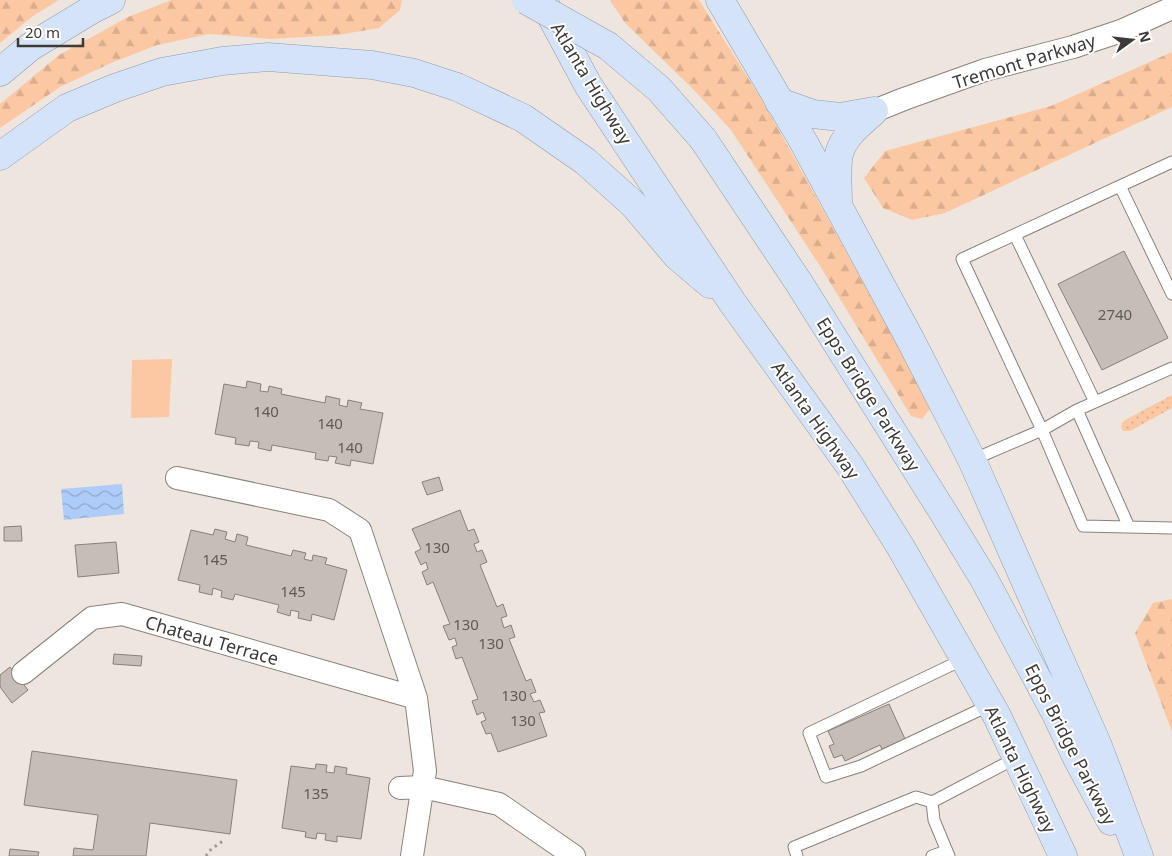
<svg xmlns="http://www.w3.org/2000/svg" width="1172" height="856" font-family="'Noto Sans',sans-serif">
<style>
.grass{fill:url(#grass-dots)}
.forest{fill:url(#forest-firs)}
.green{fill:#fcc8a3}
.water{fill:url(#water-waves)}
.building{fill:#c6bdb7;stroke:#88807a}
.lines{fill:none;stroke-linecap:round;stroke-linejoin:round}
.service-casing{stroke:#8a827c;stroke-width:13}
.minor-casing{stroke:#8a827c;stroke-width:24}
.primary-casing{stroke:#8d9cb1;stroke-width:29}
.path{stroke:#a19b96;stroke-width:3;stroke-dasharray:2.5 4;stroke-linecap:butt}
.service{stroke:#fff;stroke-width:11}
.minor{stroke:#fff;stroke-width:22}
.primary{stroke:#d4e3f8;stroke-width:28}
.primary-bridge-casing{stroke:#8d9cb1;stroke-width:29;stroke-linecap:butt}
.primary-bridge{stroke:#d4e3f8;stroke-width:28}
.labels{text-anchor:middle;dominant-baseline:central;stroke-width:4;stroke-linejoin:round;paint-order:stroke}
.number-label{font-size:15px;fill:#5f5b57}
.street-label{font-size:18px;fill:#3d3a37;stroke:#fff}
</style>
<defs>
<pattern id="grass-dots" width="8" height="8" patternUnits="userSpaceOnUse" patternTransform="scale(1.25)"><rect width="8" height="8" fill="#fcc8a3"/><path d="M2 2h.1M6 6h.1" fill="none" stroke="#d9ad8d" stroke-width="1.8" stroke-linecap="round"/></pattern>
<pattern id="forest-firs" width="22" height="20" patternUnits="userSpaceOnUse" patternTransform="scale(1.25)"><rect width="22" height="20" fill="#fcc8a3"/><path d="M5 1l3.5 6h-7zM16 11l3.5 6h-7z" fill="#d9ad8d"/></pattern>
<pattern id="water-waves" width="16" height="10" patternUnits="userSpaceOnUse" patternTransform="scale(1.25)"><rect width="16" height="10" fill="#aeccf9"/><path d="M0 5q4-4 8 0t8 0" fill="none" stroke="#8fa7ca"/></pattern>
</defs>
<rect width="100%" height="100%" fill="#eee5de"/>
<path class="grass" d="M1172,395v13l-42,23h-7l-2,-4 1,-3 3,-4z"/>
<path class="forest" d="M0,0h59l-26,16 -33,27z
M171,0h231l-2,10 -21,18 -41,7 -67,4 -62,-5 -52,11 -46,18 -51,24 -60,41v-24l59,-49 69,-38z
M610,0h89l66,105 126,228 39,76 -8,10 -11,-3 -91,-150 -89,-136 -37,-40 -69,-67z
M1172,52v55l-227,106 -33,7 -29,-12 -19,-30 21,-27 166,-45z
M1172,599v133l-37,-99 18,-30z"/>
<path class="green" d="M172,359l-3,58 -38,1 1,-58z"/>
<path class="water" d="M122,484l2,30 -60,6 -3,-31z"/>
<path class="building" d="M1124,251l44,87 -66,32 -44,-86z
M247,381l14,3 -1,7 8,1 1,-6 13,3 -1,5 44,9 1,-7 14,3 -1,6 8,2 1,-7 14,3 -2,6 23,4 -10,51 -22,-4 -1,6 -15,-3 2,-6 -8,-1 -1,5 -13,-2 1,-6 -44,-8 -1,6 -13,-3 1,-6 -9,-1 -1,5 -14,-2 1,-6 -21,-4 9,-50 22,4z
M439,477l4,13 -16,5 -5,-13z
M460,510l8,21 6,-2 5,13 -5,2 3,8 5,-2 5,12 -7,3 17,42 6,-3 4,12 -6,2 3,10 7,-3 4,12 -6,2 17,42 5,-2 5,13 -6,2 4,8 6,-2 5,12 -6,1 8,23 -49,16 -7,-19 -5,1 -5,-12 5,-2 -3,-8 -6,3 -5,-14 6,-2 -16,-42 -6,2 -4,-12 5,-2 -2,-7 -6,2 -6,-14 7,-2 -17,-42 -6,3 -5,-13 6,-3 -2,-7 -5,3 -6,-13 6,-3 -9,-20z
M21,526l1,15h-18v-14z
M215,529l12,3 -2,7 10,3 2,-8 11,3 -2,8 45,11 2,-6 13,3 -2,6 8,2 1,-6 14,3 -2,6 22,6 -13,50 -22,-6 -1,7 -13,-3 1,-6 -8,-2 -1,6 -13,-4 2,-7 -44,-11 -2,6 -12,-3 1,-6 -9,-3 -1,7 -13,-3 1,-7 -22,-5 13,-50 22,5z
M116,542l3,31 -41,4 -3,-32z
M114,654l28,2 -1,10 -28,-2z
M10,667l18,23 -16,13 -12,-16v-12z
M889,704l16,35 -23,10 -2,-4 -35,16 -3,-6 -8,3 -5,-12 5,-2 -6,-13z
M32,751l205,29 -7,54 -80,-11 -4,33h-73l1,-8 19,2 5,-35 -74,-10z
M316,764l11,1 -1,7 8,1 1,-7 12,2 -1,6 24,4 -9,61 -24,-3v6l-12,-2 1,-6 -9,-1 -1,6 -11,-2 1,-5 -24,-4 9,-62 24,3z
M10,849l29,3 -1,4h-29z"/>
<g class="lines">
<g class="service-casing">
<path id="service" d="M1120,186l52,108
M1015,235l80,167
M1172,368l-95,42 -35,20 41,96 89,2
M1077,410l52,117
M972,460l70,-30 -80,-171 210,-97
M964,659l-155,74 17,44 35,-11 129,-61
M797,856l-3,-9 122,-50 16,5
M932,856l14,-5
M949,856l-15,-36 -2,-18 84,-44"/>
</g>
<g class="minor-casing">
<path id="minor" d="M874,111l30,-12 81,-29 88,-23 48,-16 51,-23
M177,478l152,32 31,20 56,168 9,73 -13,85
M23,673l69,-55 30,-4 294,84
M400,788l23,-1 76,17 75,52"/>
</g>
<g class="primary-casing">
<path id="primary" d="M720,0l83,141 107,198 62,121 126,286 41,110
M544,3l44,82 144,217 118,164 50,80 97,170 66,140
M0,72l30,-25 61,-37 20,-10
M779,102l34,12 27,3 34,-6
M703,139l96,144 144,229 41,67 72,135 21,44 34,63
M0,156l67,-48 48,-20 47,-16 60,-11 46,-4 104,8 42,8 43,14 66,31 62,43 48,43 44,52 33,28
M838,202c0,-14 -2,-34 1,-48 5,-19 22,-31 35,-43"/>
</g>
<path class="path" d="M206,856l3,-5 15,-11"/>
<use href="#service" class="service"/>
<use href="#minor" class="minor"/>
<use href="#primary" class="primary"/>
<g class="primary-bridge-casing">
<path id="primary-bridge" d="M526,0l82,46 51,43 44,50"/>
</g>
<use href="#primary-bridge" class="primary-bridge"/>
</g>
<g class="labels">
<g class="number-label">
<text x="1115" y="314">2740</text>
<text x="266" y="411">140</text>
<text x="330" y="423">140</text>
<text x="350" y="447">140</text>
<text x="437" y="547">130</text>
<text x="215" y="559">145</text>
<text x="293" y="591">145</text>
<text x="466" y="624">130</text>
<text x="491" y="643">130</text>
<text x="514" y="695">130</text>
<text x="523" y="720">130</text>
<text x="316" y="793">135</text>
</g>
<g class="street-label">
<text transform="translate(1024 61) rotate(-17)">Tremont Parkway</text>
<text transform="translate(592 83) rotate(59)">Atlanta Highway</text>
<text transform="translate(869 394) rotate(58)">Epps Bridge Parkway</text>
<text transform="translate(816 420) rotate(55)">Atlanta Highway</text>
<text transform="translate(212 640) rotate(16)">Chateau Terrace</text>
<text transform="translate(1071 744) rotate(63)">Epps Bridge Parkway</text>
<text transform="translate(1021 769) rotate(64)">Atlanta Highway</text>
</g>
</g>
<g transform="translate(1132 40) rotate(75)" stroke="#ffffff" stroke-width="4" paint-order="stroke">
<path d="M0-4L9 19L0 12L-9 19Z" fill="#3d3a37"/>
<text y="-8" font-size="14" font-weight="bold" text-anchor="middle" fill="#3d3a37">N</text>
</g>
<path d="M18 38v8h65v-8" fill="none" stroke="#3d3a37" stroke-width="2.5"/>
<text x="25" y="38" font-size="15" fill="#3d3a37" stroke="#ffffff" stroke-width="4" paint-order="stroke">20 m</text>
</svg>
